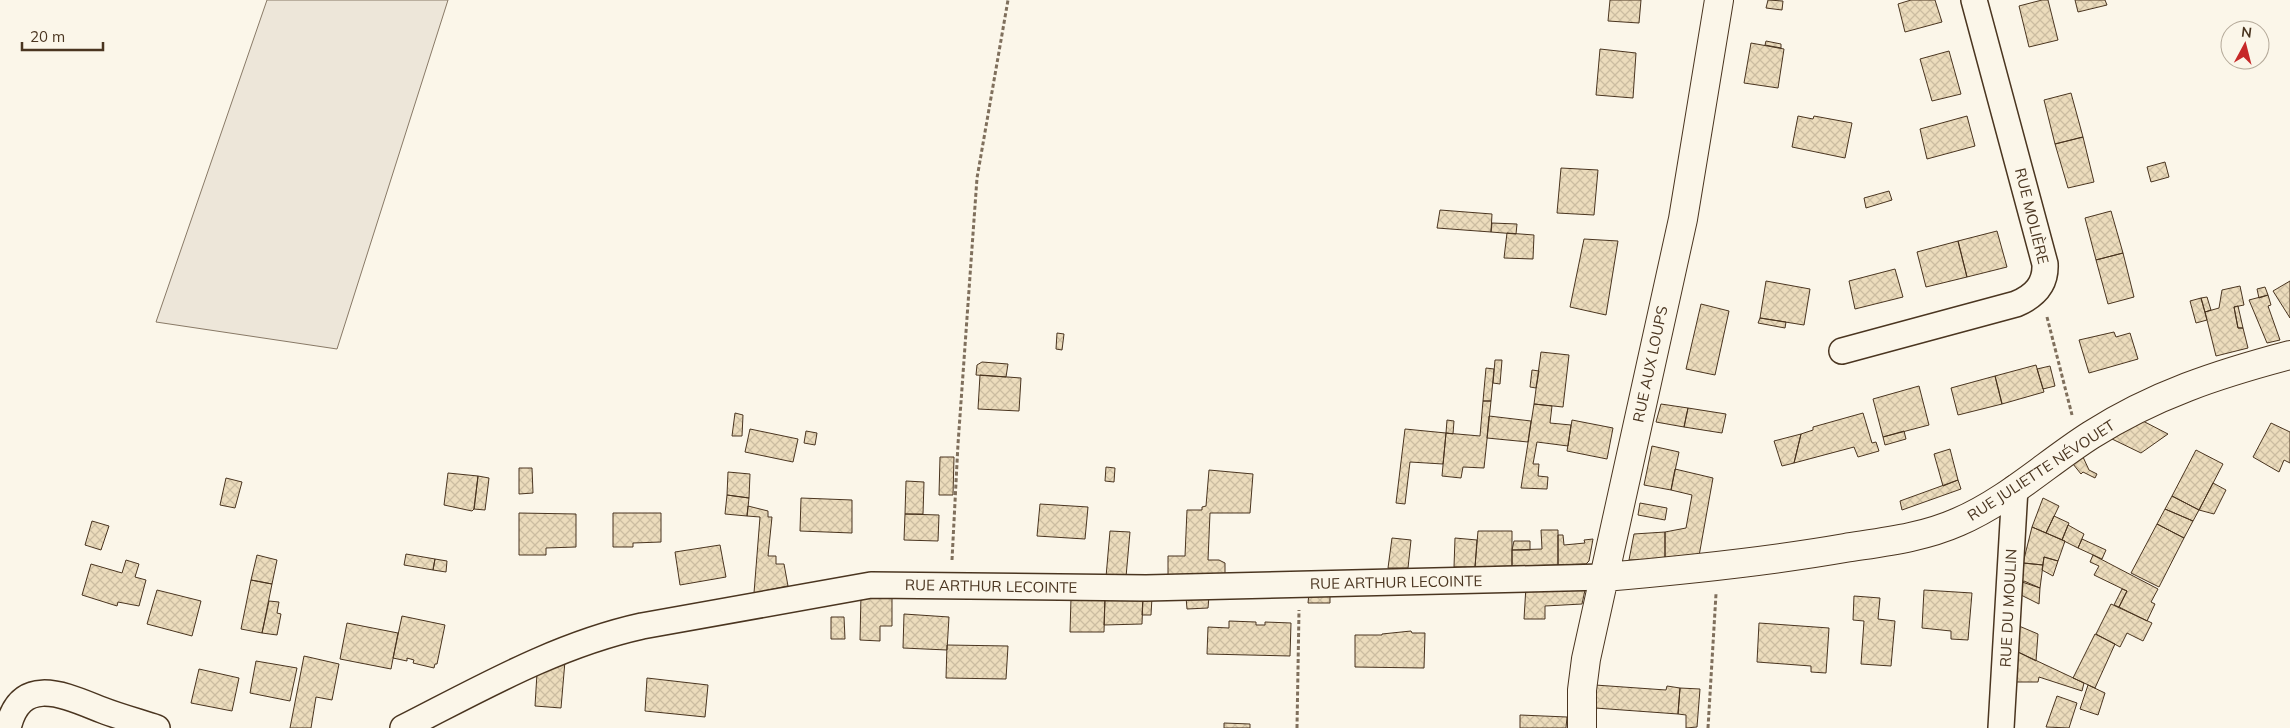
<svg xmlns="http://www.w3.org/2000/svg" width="2290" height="728" font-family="Mulish,sans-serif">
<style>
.green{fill:#ede6d9;stroke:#887966}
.building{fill:url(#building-cross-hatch);stroke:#4a3520}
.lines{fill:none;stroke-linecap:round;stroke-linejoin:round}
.street-casing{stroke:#4a3520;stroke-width:28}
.secondary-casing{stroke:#4a3520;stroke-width:30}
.path{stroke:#7f6f5c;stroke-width:3;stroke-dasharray:4 2.5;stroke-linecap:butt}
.street{stroke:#fbf6e9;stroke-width:25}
.secondary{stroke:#fbf6e9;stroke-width:28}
.labels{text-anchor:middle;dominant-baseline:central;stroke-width:4;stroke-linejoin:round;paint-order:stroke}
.street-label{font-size:15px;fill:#4a3520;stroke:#fbf6e9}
</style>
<defs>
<pattern id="building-cross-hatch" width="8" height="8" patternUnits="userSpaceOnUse" patternTransform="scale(1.25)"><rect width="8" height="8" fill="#ecdcbc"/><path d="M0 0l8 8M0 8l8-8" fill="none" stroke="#ccbda1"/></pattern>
</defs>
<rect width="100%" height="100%" fill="#fbf6e9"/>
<path class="green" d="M267,0h181l-111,349 -181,-27z"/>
<path class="building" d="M1610,0h31l-2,23 -31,-2z
M1768,0l15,1 -1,9 -16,-2z
M1911,0h24l7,22 -37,10 -7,-28z
M2042,0h6l10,40 -29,7 -10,-41z
M2075,0h30l2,5 -29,7z
M1766,41l15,3v4l-16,-3z
M1751,43l33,6 -6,39 -34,-5z
M1600,49l36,4 -3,45 -37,-3z
M1949,51l12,43 -29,7 -12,-42z
M2071,93l12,44 -28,7 -11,-44z
M1798,116l15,3 1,-3 38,7 -7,35 -53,-11z
M1967,116l8,30 -48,13 -7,-30z
M2083,137l11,45 -26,6 -13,-44z
M2165,162l4,15 -18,5 -4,-15z
M1561,168l37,2 -4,45 -37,-2z
M1889,191l3,9 -26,8 -2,-10z
M1440,210l52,4 -1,18 -54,-4z
M2111,211l12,42 -27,7 -11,-42z
M1492,223l25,1 -1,10 -25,-2z
M1997,231l10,36 -40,10 -9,-36z
M1507,233l27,2 -1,24 -29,-1z
M1584,239l34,2 -12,74 -36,-8z
M1958,241l9,36 -41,10 -9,-35z
M2123,253l11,44 -26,7 -12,-44z
M1895,269l8,28 -48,12 -6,-28z
M1766,281l44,8 -6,36 -44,-7z
M2290,281v37l-17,-27z
M2240,286l4,19 -10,2 4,21h5l5,20 -32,8 -11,-44 14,-4 3,-18z
M2265,287l3,8 -9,3 -2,-9z
M2268,295l3,10 -3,1 12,34 -13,3 -18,-43z
M2207,297l4,13 -6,2 -4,-14z
M2201,298l6,22 -11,3 -6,-22z
M1701,304l28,7 -14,64 -29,-6z
M2238,306l5,22h-5l-4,-21z
M1760,318l26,4 -1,6 -27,-5z
M2114,332l2,5 14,-4 8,26 -49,14 -10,-33z
M1057,333l7,1 -2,16 -6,-1z
M1541,352l28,3 -6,52 -29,-3z
M1495,360h7l-2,24 -7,-1z
M982,362l26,2 -2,13 -30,-2 1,-10z
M2036,365l8,27 -42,12 -7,-28z
M2050,366l5,20 -12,3 -6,-20z
M1486,368l8,1 -3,32h-8z
M1532,370l7,1 -3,17 -6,-1z
M980,375l41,3 -2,33 -41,-2z
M1995,376l7,28 -44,11 -7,-27z
M1919,386l10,39 -46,12 -10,-38z
M1483,401h8l-7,67 -21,-1 -2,11 -19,-2 4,-43 34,3z
M1534,404l18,2 -2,17 21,2 -3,21 -31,-4 -4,22h6l-1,12 10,1 -1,12 -26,-1z
M1661,404l27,4 -4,19 -28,-5z
M1688,408l38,6 -4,19 -38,-6z
M735,413l8,2 -1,21h-10z
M1863,413l9,30 4,-1 3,9 -21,6 -4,-10 -60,16 7,-29 12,-4v-3z
M1489,416l42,5 -3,21 -41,-4z
M1447,420l7,1 -1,13 -7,-1z
M1572,420l41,8 -6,31 -40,-8z
M2141,420l27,14 -27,19 -29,-14z
M2271,423l19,9v31l-6,-3 -5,12 -26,-15z
M750,429l48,10 -5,23 -48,-10z
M1405,429l41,4 -3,31 -33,-2 -5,42 -9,-1z
M806,431l11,2 -2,12 -11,-2z
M1904,431l2,8 -21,6 -2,-8z
M1801,434l-7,29 -12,3 -8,-25z
M1652,446l27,6 -8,38 -27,-5z
M1950,449l8,31 -15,6 -9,-32z
M2196,450l27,14 -24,46 -27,-14z
M940,457h14l-1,38h-14z
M2083,457l6,13 8,4 -2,4 -12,-6 -2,2 -8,-10z
M1106,467l9,1 -1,14 -9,-1z
M519,468h13l1,25 -14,1z
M1675,469l38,9 -14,78 -34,3v-27l21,-4 6,-33 -21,-5z
M1209,470l44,4 -3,39h-40l-2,47h11l6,3v12l-57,1v-20h17l2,-46h15v-3l4,-1z
M728,472l22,2 -1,24 -22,-3z
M448,473l30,3 -4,33 -2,2 -28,-6z
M478,476l11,2 -4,32 -11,-1z
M226,478l16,4 -7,26 -15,-3z
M1958,480l3,9 -59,21 -2,-9z
M906,481l18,1 -1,32h-18z
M2213,483l13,7 -12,24 -15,-4z
M727,495l22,3 -2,18 -22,-2z
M2172,496l27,14 -6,11 -28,-12z
M801,498l51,2v33l-52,-2z
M2043,498l16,8 -13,27 -14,-6z
M1640,503l27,5 -2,12 -27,-5z
M1040,504l48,3 -3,32 -48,-3z
M748,506l20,5v6h4l-4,39h8v8h8l4,22 -34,7 6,-76 -13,-1z
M2165,509l28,12 -9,17 -27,-14z
M519,513l57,1v33l-30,1v7h-27z
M613,513h48v29l-28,1v4h-20z
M905,514l34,1 -1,26 -34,-1z
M2054,516l15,7 -7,17 -16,-7z
M92,521l17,5 -8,24 -16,-5z
M2157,524l27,14 -25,49 -28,-14z
M2068,525l16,9 -6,14 -16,-8z
M2032,527l33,14 -7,20 -14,-4 -1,8 -20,-2z
M1541,530h17v35l-46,1v-16l30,-1z
M1110,531l20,1 -4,45h-20z
M1478,531h34v35l-37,1z
M1665,532v27l-36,1 5,-26z
M1558,535h5l1,10 21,-2 -1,-3 9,-1 -4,22 -3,3 -28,1z
M1392,538l19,2 -3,28h-20z
M1455,538l22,2 -2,27h-21z
M2082,539l24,11 -4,9 -24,-11z
M1514,541h16v9h-18z
M720,545l6,32 -46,8 -5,-33z
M406,554l29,5 -2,11 -29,-5z
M257,555l20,5 -5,24 -21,-4z
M2093,555l65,34 -7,13 4,2 -8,17 -28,-14 8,-16 -33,-16 5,-9 -9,-4z
M2044,557l14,4 -5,15 -11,-6z
M435,559l12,2 -1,11 -13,-2z
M126,560l13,4 -4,13 11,3 -7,26 -21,-4 -1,4 -35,-11 9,-31 31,9z
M2023,563l20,2 -3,23 -18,-6z
M251,580l21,4 -10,49 -21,-4z
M2024,581l16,7 -1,16 -18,-9 1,-13z
M1579,585l6,5 -3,14 -37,2v13h-21l2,-33z
M2122,589l5,2 -8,16 -5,-2z
M157,590l44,11 -9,35 -45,-12z
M1924,590l48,3 -4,47 -17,-1v-8l-29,-3z
M1330,592v11h-22l1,-10z
M861,594h31v32h-12v15l-20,-1z
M1209,596l-1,12 -21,1 -1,-12z
M1854,596l26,2 -2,21 17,2 -4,45 -30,-2 3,-43 -11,-1z
M1143,597h9l-1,18h-9z
M1143,597l-1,27 -38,1 1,-27z
M1071,598h34l-1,34h-34z
M269,601l10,1 -2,11 4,1 -4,21 -15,-2z
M2111,604l41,19 -9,18 -16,-8 -7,14 -24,-13z
M904,614l45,3 -2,33 -44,-2z
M402,616l43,9 -8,39h-2l-1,4 -21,-5 1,-3 -7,-2v3l-14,-3z
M831,617h13l1,22h-14z
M1229,621l27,1v3h9v-3l26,1 -1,33 -83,-2 1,-27 21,1z
M347,623l51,10 -7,36 -51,-10z
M1759,623l70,5 -3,45 -15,-1v-6l-54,-4z
M2019,626l19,8 -2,27 -18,-9z
M1411,631l1,2h13l-1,35 -69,-1v-32h27v-1z
M2095,634l20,10 -20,44 -22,-10z
M947,645l61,1 -2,33 -60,-1z
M2018,652l66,31 -2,8 -43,-14 -1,5h-22z
M304,656l35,8 -7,36 -16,-3 -5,31h-21z
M256,661l41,7 -7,33 -40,-8z
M565,661l-4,47 -26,-2 2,-33z
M199,669l40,9 -7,33 -41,-8z
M647,678l61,7 -3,32 -60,-6z
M1595,685l71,5 1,-4 13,2 -2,26 -83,-6z
M2088,685l17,8 -7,22 -18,-6z
M1680,688l20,1 -3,38 -11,1v-13l-8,-1z
M2057,696l20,7 -8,25 -23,-1z
M1520,715l47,2 -1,11h-46z
M1224,723l26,1v4h-26z"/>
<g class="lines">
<g class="street-casing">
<path id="street" d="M1842,351l174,-47c19,-8 30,-20 29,-40l-71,-264
M8,728c13,-55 58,-32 94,-18 18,7 37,12 55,18
M403,728c77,-39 153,-83 239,-102l229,-41 275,3 458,-11
M2001,728l14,-240"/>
</g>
<g class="secondary-casing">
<path id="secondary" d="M1604,577c81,-7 161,-15 241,-29 38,-6 77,-10 113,-26 49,-21 89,-59 133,-87 63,-40 127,-61 199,-80
M1582,728v-38l4,-31 97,-440 36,-219"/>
</g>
<path class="path" d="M2047,317l25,98
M952,560l6,-116 19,-266 31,-178
M1297,728l2,-118
M1708,728l8,-134"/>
<use href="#street" class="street"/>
<use href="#secondary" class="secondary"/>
</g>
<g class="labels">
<g class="street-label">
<text transform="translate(2032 216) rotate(76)">RUE MOLIÈRE</text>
<text transform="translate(1650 364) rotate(-78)">RUE AUX LOUPS</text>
<text transform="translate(2041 470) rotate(-33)">RUE JULIETTE NÉVOUET</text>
<text transform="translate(1396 582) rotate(-1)">RUE ARTHUR LECOINTE</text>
<text transform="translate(991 586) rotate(1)">RUE ARTHUR LECOINTE</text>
<text transform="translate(2008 608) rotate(-87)">RUE DU MOULIN</text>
</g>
</g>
<g transform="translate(2245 45) rotate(7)"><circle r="24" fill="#fbf6e9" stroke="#b4a999"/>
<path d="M0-4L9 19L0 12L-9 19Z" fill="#c62828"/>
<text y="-8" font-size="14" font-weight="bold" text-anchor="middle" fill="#4a3520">N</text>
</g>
<path d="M22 42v8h81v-8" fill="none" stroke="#4a3520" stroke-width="2.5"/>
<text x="30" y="42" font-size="15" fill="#4a3520" stroke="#fbf6e9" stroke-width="4" paint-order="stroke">20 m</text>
</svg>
